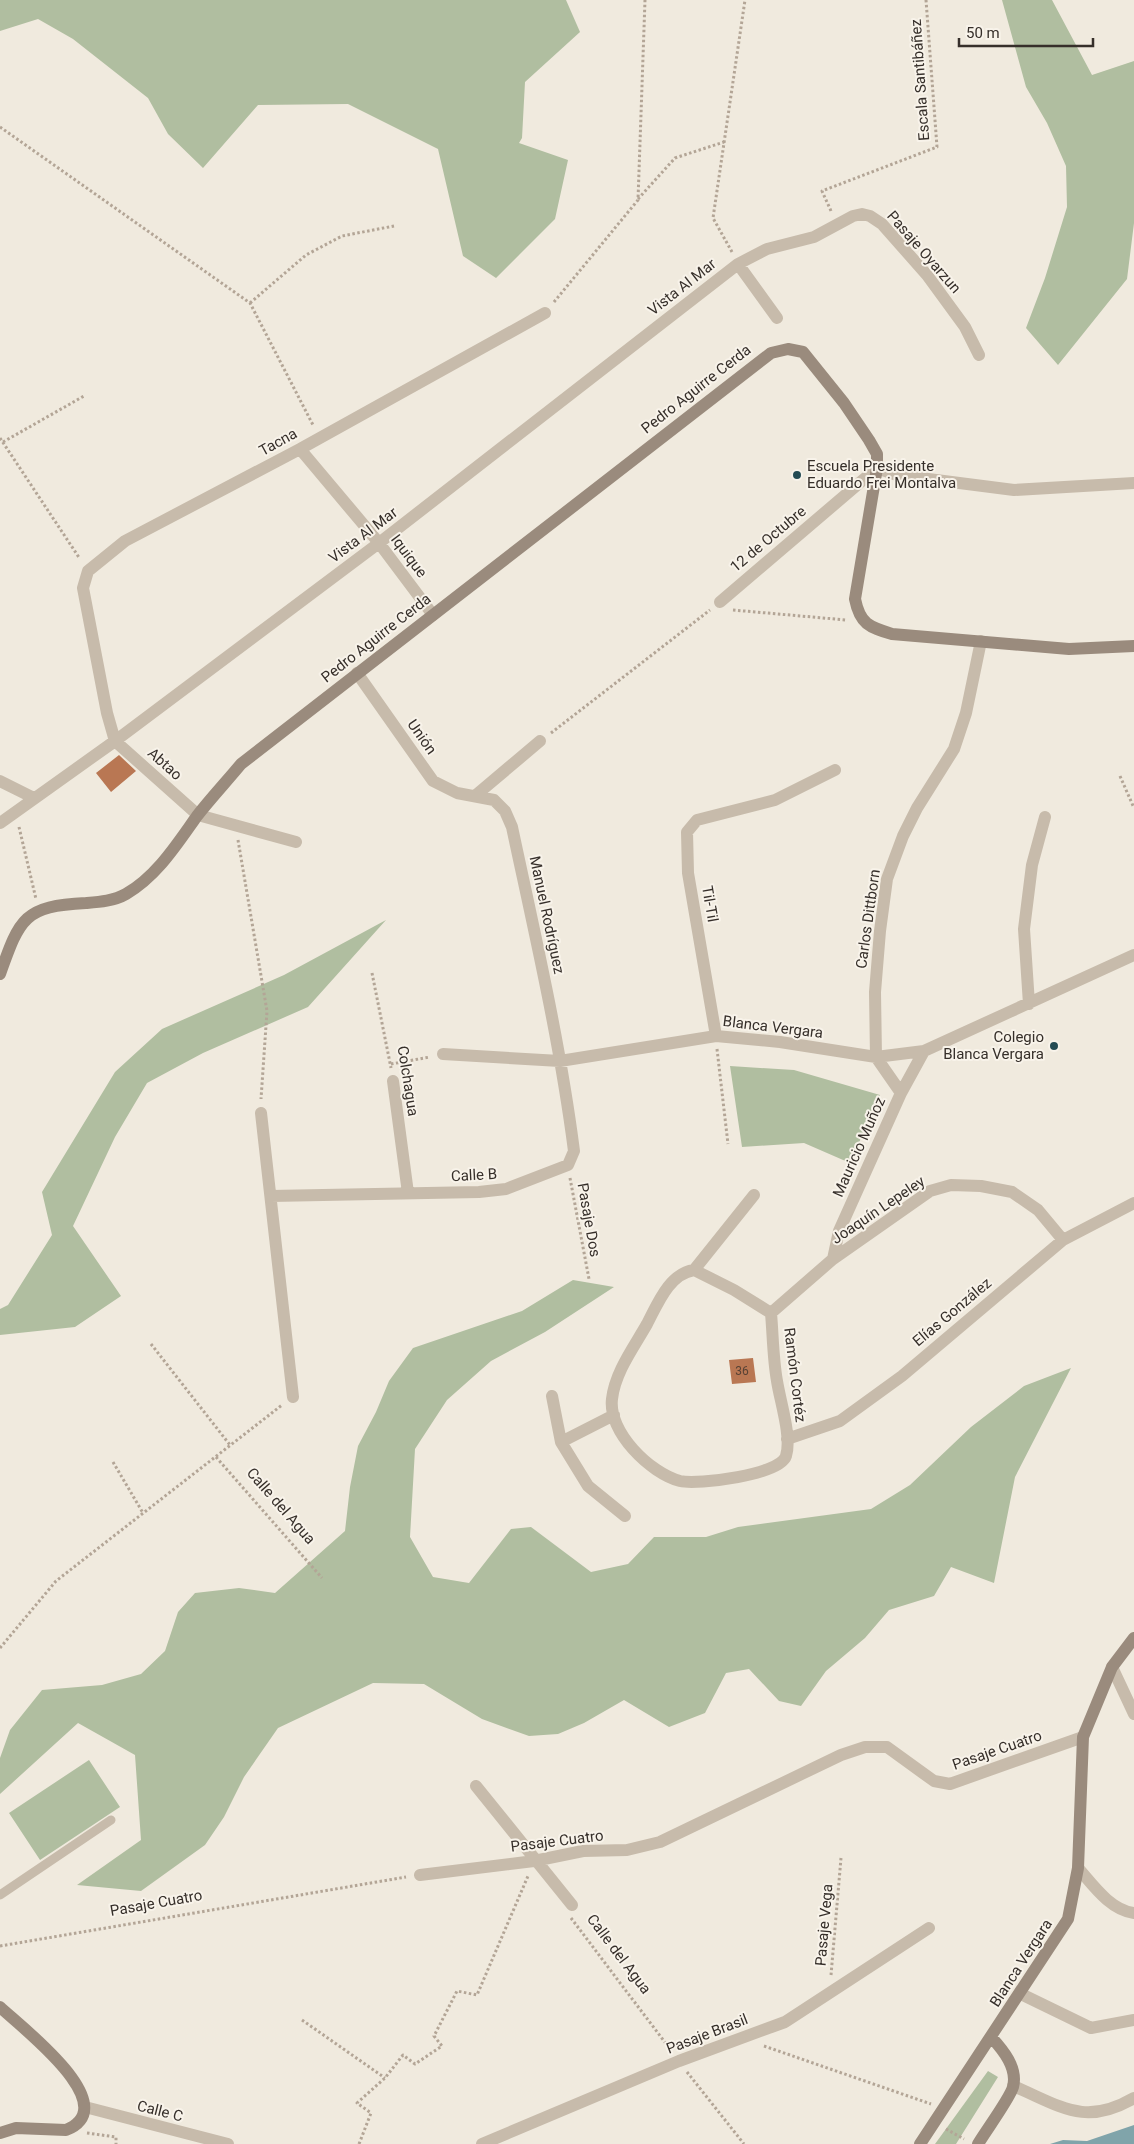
<svg xmlns="http://www.w3.org/2000/svg" width="1134" height="2144" font-family="Roboto,sans-serif">
<style>
.green{fill:#b0bea0}
.water{fill:#80a4aa}
.building{fill:#b97753}
.lines{fill:none;stroke-linecap:round;stroke-linejoin:round}
.path{stroke:#b3a596;stroke-width:3;stroke-dasharray:2.5 2.5;stroke-linecap:butt}
.lane{stroke:#c7bbab;stroke-width:9}
.street{stroke:#c7bbab;stroke-width:12}
.secondary{stroke:#9a8b7d;stroke-width:12}
.poi-dot{fill:#244b53;stroke:#f8f3ea;stroke-width:2}
.labels{text-anchor:middle;dominant-baseline:central;stroke-width:4;stroke-linejoin:round;paint-order:stroke}
.number-label{font-size:12px;fill:#574134}
.street-label{font-size:15px;fill:#362f2a;stroke:#f8f3ea}
.poi-label{font-size:15px;fill:#362f2a;stroke:#f8f3ea;text-anchor:start}
</style>
<rect width="100%" height="100%" fill="#f0eade"/>
<path class="green" d="M0,0h566l14,32 -55,50 -3,56 -3,5 49,17 -13,59 -59,59 -33,-22 -25,-107 -90,-45 -90,1 -55,63 -35,-34 -20,-36 -75,-59 -35,-20 -38,12z
M1002,0h50l40,75 42,-14v162l-7,56 -69,86 -32,-37 19,-50 22,-71 -1,-41 -19,-43 -21,-36z
M386,920l-78,87 -105,46 -56,30 -32,54 -42,89 48,70 -46,31 -75,8v-26l8,-4 44,-70 -10,-43 73,-120 47,-43 122,-54z
M730,1066l64,4 86,25 -30,68 -46,-20 -62,4z
M573,1280l41,7 -69,45 -54,29 -44,39 -32,49 -5,88 23,40 36,6 42,-54 20,-2 60,45 37,-8 26,-27h52l32,-10 133,-18 39,-24 61,-58 53,-41 47,-18 -56,109 -21,106 -43,-16 -17,29 -45,14 -24,28 -39,33 -25,35 -22,-5 -30,-32 -23,4 -21,40 -36,14 -45,-27 -40,23 -26,11 -29,2 -47,-17 -58,-35 -51,-1 -95,45 -34,49 -20,40 -19,28 -64,46 -64,-6 64,-45 -6,-85 -57,-32 -78,71v-36l10,-28 32,-40 60,-5 39,-11 24,-23 13,-39 17,-19 44,-5 36,5 70,-62 5,-44 8,-41 18,-34 13,-31 24,-33 109,-37z
M89,1760l31,47 -80,53 -31,-47z
M988,2071l10,6 -42,67h-21z"/>
<path class="water" d="M1134,2125v19h-84l13,-4 24,1z"/>
<path class="building" d="M119,755l17,16 -25,21 -15,-19z
M753,1358l3,24 -24,2 -3,-24z"/>
<g class="lines">
<path class="path" d="M0,127l250,176 63,122
M638,199l37,-41 49,-16
M831,211l-9,-20 115,-44 -11,-147
M732,252l-19,-34 32,-218
M554,302l84,-102 7,-200
M250,303l56,-48 36,-19 52,-10
M0,438l80,121
M3,442l81,-46
M733,610l113,10
M551,733l159,-123
M1120,776l14,32
M19,827l17,72
M238,840l29,171 -6,88
M372,973l19,95
M717,1049l11,95
M391,1064l39,-7
M570,1178l19,101
M151,1344l79,101
M216,1457l106,121
M113,1462l30,51
M0,1648l56,-67 226,-176
M571,1918l99,131
M0,1946l406,-69
M831,1975l10,-117
M302,2020l83,58
M764,2046l167,58
M687,2072l57,72
M946,2129l18,10
M87,2133l29,4v7
M359,2144l12,-31 -14,-10 28,-25 18,-23 12,9 27,-18 -8,-10 23,-45 20,4 51,-119"/>
<path class="lane" d="M0,1895l111,-75"/>
<path class="street" d="M738,264l39,54
M300,449l79,94 54,72
M720,602l157,-134 20,7 117,15 120,-7
M0,781l34,17
M476,795l64,-54
M0,823l115,-82 264,-198 359,-279 29,-15 47,-12 39,-21 9,-2 8,2 12,8 45,51 38,52 14,28
M296,842l-98,-27 -83,-74 -8,-28 -24,-125 5,-17 37,-30 175,-92 245,-136
M1029,1004l-5,-75 8,-64 13,-48
M716,1036l-28,-163 -1,-41 10,-12 78,-20 60,-30
M443,1054l117,7 156,-25 64,6 96,15 48,-6 210,-96
M393,1081l15,112
M901,1093l-25,-36 -1,-65 5,-61 7,-52 16,-43 14,-28 37,-59 12,-36 15,-72
M261,1113l32,284
M754,1195l-60,75c-25,4 -36,33 -47,54 -13,23 -32,48 -35,75 -4,33 38,74 68,82 18,4 100,-6 106,-25 6,-19 -6,-55 -9,-75 -4,-22 -4,-45 -6,-68
M271,1196l208,-4 27,-3 62,-24 6,-14c-14,-109 -39,-216 -62,-324l-7,-16 -11,-11 -37,-7 -24,-12 -76,-108
M833,1259l6,-28 62,-138 23,-42
M694,1270l40,20 37,23
M771,1313l62,-54 97,-68 21,-6 30,1 31,6 26,18 25,30
M552,1396l9,46 27,44 37,30
M787,1439l53,-18 62,-45 161,-136 71,-37
M561,1442l53,-27
M1112,1667l22,47
M476,1786l96,119
M1078,1868c15,17 32,42 56,45
M420,1875l114,-14 49,-10 44,-1 33,-8 181,-87 24,-8h22l47,34 16,3 133,-47
M1021,1994l70,34 43,-8
M1013,2086c48,20 71,41 121,12
M85,2107l143,37
M482,2144l197,-83 106,-39 144,-94"/>
<path class="secondary" d="M0,974c20,-56 24,-68 86,-71 13,-1 28,-2 40,-9 31,-18 51,-50 71,-78 14,-18 30,-35 44,-52l530,-411 17,-4 15,3 41,51 25,37 8,14v14l-22,131c5,25 14,28 37,35l177,15 65,-3
M0,2007c21,20 126,99 66,123l-50,-2 -16,5
M920,2144l148,-225 10,-51 5,-131 29,-70 22,-29
M978,2144c7,-12 32,-46 35,-57 5,-19 -10,-37 -21,-49"/>
</g>
<g class="poi-dot">
<circle cx="797" cy="475" r="5"/>
<circle cx="1054" cy="1046" r="5"/>
</g>
<g class="labels">
<g class="number-label">
<text x="742" y="1371">36</text>
</g>
<g class="street-label">
<text transform="translate(920 80) rotate(-94)">Escala Santibáñez</text>
<text transform="translate(924 252) rotate(49)">Pasaje Oyarzun</text>
<text transform="translate(682 287) rotate(-38)">Vista Al Mar</text>
<text transform="translate(696 389) rotate(-38)">Pedro Aguirre Cerda</text>
<text transform="translate(278 442) rotate(-29)">Tacna</text>
<text transform="translate(363 535) rotate(-37)">Vista Al Mar</text>
<text transform="translate(768 539) rotate(-40)">12 de Octubre</text>
<text transform="translate(409 556) rotate(53)">Iquique</text>
<text transform="translate(376 638) rotate(-38)">Pedro Aguirre Cerda</text>
<text transform="translate(422 737) rotate(55)">Unión</text>
<text transform="translate(165 764) rotate(42)">Abtao</text>
<text transform="translate(710 904) rotate(80)">Til-Til</text>
<text transform="translate(547 915) rotate(78)">Manuel Rodríguez</text>
<text transform="translate(868 919) rotate(-82)">Carlos Dittborn</text>
<text transform="translate(773 1027) rotate(7)">Blanca Vergara</text>
<text transform="translate(408 1081) rotate(81)">Colchagua</text>
<text transform="translate(859 1147) rotate(-66)">Mauricio Muñoz</text>
<text transform="translate(474 1175) rotate(-3)">Calle B</text>
<text transform="translate(878 1210) rotate(-34)">Joaquín Lepeley</text>
<text transform="translate(589 1220) rotate(80)">Pasaje Dos</text>
<text transform="translate(952 1312) rotate(-40)">Elías González</text>
<text transform="translate(795 1375) rotate(83)">Ramón Cortéz</text>
<text transform="translate(281 1506) rotate(49)">Calle del Agua</text>
<text transform="translate(997 1750) rotate(-19)">Pasaje Cuatro</text>
<text transform="translate(557 1841) rotate(-7)">Pasaje Cuatro</text>
<text transform="translate(156 1903) rotate(-10)">Pasaje Cuatro</text>
<text transform="translate(824 1925) rotate(-85)">Pasaje Vega</text>
<text transform="translate(619 1954) rotate(53)">Calle del Agua</text>
<text transform="translate(1021 1963) rotate(-57)">Blanca Vergara</text>
<text transform="translate(707 2034) rotate(-21)">Pasaje Brasil</text>
<text transform="translate(160 2111) rotate(14)">Calle C</text>
</g>
<g class="poi-label">
<text x="807" y="466">Escuela Presidente<tspan x="807" dy="17">Eduardo Frei Montalva</tspan></text>
<text x="1044" y="1037" text-anchor="end">Colegio<tspan x="1044" dy="17">Blanca Vergara</tspan></text>
</g>
</g>
<path d="M959 38v8h134v-8" fill="none" stroke="#362f2a" stroke-width="2.5"/>
<text x="966" y="38" font-size="15" fill="#362f2a" stroke="#f8f3ea" stroke-width="4" paint-order="stroke">50 m</text>
</svg>
